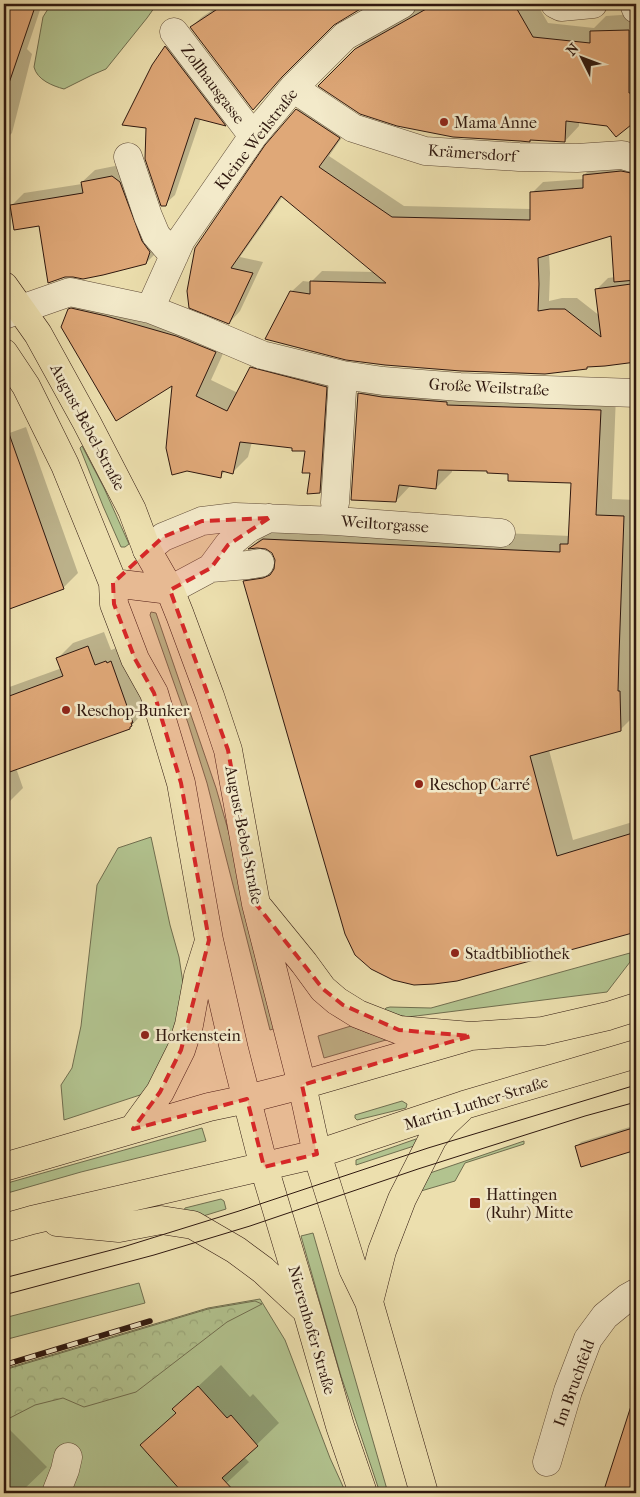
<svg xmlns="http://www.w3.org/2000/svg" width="640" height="1497" font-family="'IM FELL French Canon',serif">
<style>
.green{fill:#b2c38f;stroke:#706e4f}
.forest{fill:url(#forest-crowns);stroke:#706e4f}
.shadow{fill:#0003;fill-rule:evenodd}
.building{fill:#dfa878;stroke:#2f180f}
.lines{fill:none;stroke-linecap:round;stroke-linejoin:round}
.minor-casing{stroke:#5e4a37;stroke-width:29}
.major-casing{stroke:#2f180f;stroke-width:29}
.minor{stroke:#f3eaca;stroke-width:28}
.major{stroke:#ecdfae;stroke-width:28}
.tram{stroke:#2f180f;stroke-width:1}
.rail-casing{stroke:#2f180f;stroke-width:5.5}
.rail{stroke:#f3eaca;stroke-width:4;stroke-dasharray:11;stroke-linecap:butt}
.marked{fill:#d62828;fill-opacity:0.2;stroke:#d62828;stroke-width:4;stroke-dasharray:10 6;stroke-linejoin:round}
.poi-dot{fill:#8f2418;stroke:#f3eaca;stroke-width:2}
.labels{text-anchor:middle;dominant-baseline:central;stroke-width:5;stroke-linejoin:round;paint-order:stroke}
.street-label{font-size:16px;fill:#2f180f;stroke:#f3eaca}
.poi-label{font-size:16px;fill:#2f180f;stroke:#f3eaca;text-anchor:start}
</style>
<defs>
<pattern id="forest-crowns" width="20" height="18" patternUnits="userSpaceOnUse" patternTransform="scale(1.25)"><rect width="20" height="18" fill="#b2c38f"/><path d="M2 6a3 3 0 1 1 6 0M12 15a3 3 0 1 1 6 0" fill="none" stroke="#99a77a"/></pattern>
</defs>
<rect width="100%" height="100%" fill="#ecdfae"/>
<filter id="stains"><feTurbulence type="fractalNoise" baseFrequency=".004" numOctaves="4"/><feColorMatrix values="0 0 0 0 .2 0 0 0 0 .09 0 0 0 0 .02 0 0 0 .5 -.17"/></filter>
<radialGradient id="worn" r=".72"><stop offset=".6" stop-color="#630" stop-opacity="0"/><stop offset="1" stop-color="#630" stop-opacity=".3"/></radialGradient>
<path class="green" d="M51,4h106l-10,14 -41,51 -14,6 -28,14c-11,-3 -27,-9 -30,-22l9,-50z
M82,446l22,42 25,56 -4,3h-4l-18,-41 -23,-58z
M151,612l5,1 60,175 15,52 49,187 -10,3 -63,-247 -19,-60 -38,-108z
M151,837l19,88 9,32 4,26 -2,28 -26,73 -12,10 -79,26 -3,-35 11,-17 9,-42 16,-141 21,-37z
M630,953v9l-23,30 -199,25 -26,-5 4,-4 4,-1 41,1z
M351,1026l17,7 18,5v2l-62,18 -6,-22z
M402,1101l5,3 -1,4 -49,12 -2,-2v-3z
M202,1128l4,13 -125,31 -77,22v-10z
M416,1139l2,1 -1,5 -61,20v-5z
M524,1141v3l-59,19 -10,18 -34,10 9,-18z
M221,1199l3,2 2,8 -26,8 -16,-7 1,-2z
M313,1233l75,260h-8l-39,-117 -40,-140z
M139,1283l6,20 -141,37v-22z
M260,1299l25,41 45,118 16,35h-342v-124l204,-61z"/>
<path class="forest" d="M255,1301l7,3 -35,18 -91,70 -52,15 -21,-9 -28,7 -31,16v-51l204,-61z"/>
<path class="shadow" d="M4,4h38l-15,45 5,5 -20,79 -8,8z
M211,4h154l-4,3 -28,17 -41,41 -39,44 -62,-82 11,-10 12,-8z
M425,4h112l11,19 46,5 12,-12 30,-2v105l-20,16 -8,-10 -29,-3v4l-14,15 -34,-2 -1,1 -211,-55 52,-51z
M175,38l60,78 -9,9 -25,-7 -26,77 -10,9 -12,-139 13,-18z
M308,99l42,27 -21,30 75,50 127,3 1,-16 11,-11 41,-3v-4l11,-11 41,-3v200l-32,4 -313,-73 12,-11 8,1 11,-11 53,1 -92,-76 -43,61 23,5 -23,49 -11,12 -39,-16 107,-197zM612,235l3,42 -7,1 -12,12 4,26 -23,-18h-15l-13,3 1,-28 -1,-20z
M125,164l34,86 -13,13 -106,-38 -28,-20 12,-12 58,-9v-2l13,-12z
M86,293l145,43 -20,44 27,13 13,-25 16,-16 75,19 -6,105 -17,16 -8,-20 -4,-22 -14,-3 -41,-5 -4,15 -16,16 -6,-2 -6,5 -47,-93 -104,-73z
M375,377l241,18 -4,104 24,1v94l-2,81h2v39l-16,16 -71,20 24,90 63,-19v110l-179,48 -213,-398 16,-16 16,-2 -3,-10 -7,-6h-15l15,-14 14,-10 290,13 2,-54 -83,-12 -37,-1v3l-16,16 -25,-3 -15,16 -37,-107z
M26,427l52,146 -15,15 -59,21v-174z
M104,632l7,18 11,-4 25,63 -18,19 -113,40 7,20 -16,16 -3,1v-116l58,-21 -4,-10 15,-15z
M636,1125v24l-54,16 -5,-19 4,-4z
M221,1365l29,32 3,-3 26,29 -35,34 5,5 -33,31h-31l-43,-48 35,-33 -3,-3z
M636,1400v93h-32l29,-90z
M4,1424l43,43 -27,26h-16z"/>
<path class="building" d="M4,4h32l-28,82 -4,-1z
M225,4h133l4,4 -28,17 -52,52 -29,33 -63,-83z
M435,4h79l19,33 57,6v-12l39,-1v63h5l2,28 -20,16 -9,-11 -41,-5 -1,21 -35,-2v2l-10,-1 -67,-4 -56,-11 -37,-12 -42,-28 37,-37z
M165,46l61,80 -31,-8 -29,88h-5l-16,-47 1,-31 -24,-3 30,-60z
M296,109l44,29 -21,29 73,50 138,3v-28l53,-4v-13l38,-4 15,3v106l-22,2 -3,-46 -73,22 1,26 -1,27 12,-2h15l36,28 -6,-48 36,-5 5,40v38l-31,4 -18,1v2l-42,5 -84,-3 -76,-6 -39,-5 -81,-21 25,-48 20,3v-13l76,2 -105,-87 -50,72 22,5 -24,51 -40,-16 -2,-17 8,-43 70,-103z
M112,176l8,6 22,59 8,11 -4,12 -43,11 -20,4 -10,-2h-8l-17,6 -9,-57 -25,4 -4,-25 73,-12 -2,-11z
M71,308l35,8 70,20 40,16 -20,44 31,15 23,-44 77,20 -7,106 -13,1 3,-21h-8l3,-22h-13v-3l-52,-6 -7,32 -11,-3 -1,7 -34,-7 -15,4 -6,-27 6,-62 -56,35 -55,-94 7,-18z
M358,393l24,4 65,5v3l154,5 -5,105 28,1 -5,139 -1,36h2l1,40 -91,25 27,100 79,-24v100l-179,49 -23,3 -20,1 -21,-5 -22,-11 -16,-14 -10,-21 -102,-353 20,-3 7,-3 4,-6 1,-9 -3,-7 -6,-4 -9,-1 -9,1 15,-10 297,13v-8h8l3,-61 -63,-2v-7l-21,-1v-2l-49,-1 -2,19 -37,-4 -3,17 -45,-2z
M7,428l57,161 -60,22v-182z
M88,646l7,19 11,-4 1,2 4,-2 22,62h-2l1,3 -2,1v2l-126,45v-76l59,-22 -7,-18z
M636,1127v23l-55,17 -6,-21z
M198,1386l29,32 4,-3 27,31 -36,32 14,15h-53l-43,-48 36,-32 -4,-4z
M631,1406h5v87h-33z"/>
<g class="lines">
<g class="minor-casing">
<path id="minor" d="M555,4l6,3 32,-3
M634,4l2,5
M174,32l79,104
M293,88l60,40 72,23 94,6 58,1 45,-3 14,4
M128,157l20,59 8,19 18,21
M150,309l31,-69 72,-104 40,-48 52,-52 57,-32
M4,315l66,-23 80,17 46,18 66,28 81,20 40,6 77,6 176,6
M335,503l8,-128
M147,550l16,-13 39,-16 33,-4 101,4 165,12
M211,568l37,-3 12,-2
M170,590l41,-22 17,-23 21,-17 20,-10
M547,1462l21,-71 20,-52 17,-23 22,-18 9,-5
M56,1493l9,-23 3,-13"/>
</g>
<g class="major-casing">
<path id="major" d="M4,286l34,48 49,89 45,87 15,40 23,40 10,25 30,81 18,54 28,154 46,181 15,69 36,115 16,33 55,191
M4,353l22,33 39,79 48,118 1,21 21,55 19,34 27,90 28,157 25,109 30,118 43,144 33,115 23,67
M113,583l57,7
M260,909l44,54 19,26 14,12 21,13 41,16 72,6 72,-5 65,-15 28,-9
M133,1129l27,-37 21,-42 8,-25 9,-49 11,-35
M4,1167l205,-60 38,-8 55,-14 169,-49
M57,1222l62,6 42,-8 32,5 43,25 27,20 43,40
M4,1228l28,-8 285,-66 147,-49 172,-51
M369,1302l13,-51 20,-52 31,-61 11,-14 17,-16"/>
</g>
<use href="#minor" class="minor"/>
<use href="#major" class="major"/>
<path class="tram" d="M4,1278l119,-31 116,-36 189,-63 208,-63
M4,1295l150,-40 96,-29 168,-57 167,-53 51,-14"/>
<g class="rail-casing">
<path id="rail" d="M4,1365l146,-44"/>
</g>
<use href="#rail" class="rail"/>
</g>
<path class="marked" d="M269,518l-41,27 -17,23 -41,22 58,160 28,154 67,85 20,16 56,25 72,6 -169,49 15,69 -53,13 -17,-68 -114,30 27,-37 21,-42 28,-110 -28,-157 -27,-90 -19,-34 -21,-55 -1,-21 50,-46 39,-16z"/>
<g class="poi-dot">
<circle cx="444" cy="122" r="5"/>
<circle cx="66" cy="710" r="5"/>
<circle cx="419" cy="784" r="5"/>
<circle cx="455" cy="953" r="5"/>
<circle cx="145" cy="1035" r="5"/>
<rect x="469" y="1197" width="12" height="12" rx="2.5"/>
</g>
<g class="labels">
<g class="street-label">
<text transform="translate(213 84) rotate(53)">Zollhausgasse</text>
<text transform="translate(256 139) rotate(-52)">Kleine Weilstraße</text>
<text transform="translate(472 153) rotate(4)">Krämersdorf</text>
<text transform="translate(489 387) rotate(3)">Große Weilstraße</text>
<text transform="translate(88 427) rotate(62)">August-Bebel-Straße</text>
<text transform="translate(385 524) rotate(4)">Weiltorgasse</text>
<text transform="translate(244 835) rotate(79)">August-Bebel-Straße</text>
<text transform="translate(476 1103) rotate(-17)">Martin-Luther-Straße</text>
<text transform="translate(312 1330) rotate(74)">Nierenhofer Straße</text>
<text transform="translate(574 1383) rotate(-70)">Im Bruchfeld</text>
</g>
<g class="poi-label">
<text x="454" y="122">Mama Anne</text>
<text x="76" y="710">Reschop-Bunker</text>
<text x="429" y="784">Reschop Carré</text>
<text x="465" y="953">Stadtbibliothek</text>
<text x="155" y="1035">Horkenstein</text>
<text x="486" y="1194">Hattingen<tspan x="486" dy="18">(Ruhr) Mitte</tspan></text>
</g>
</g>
<rect width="640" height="1497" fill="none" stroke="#ecdfae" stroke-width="20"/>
<rect x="5" y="5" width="630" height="1487" fill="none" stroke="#2f180f" stroke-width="2.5"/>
<rect x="10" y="10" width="620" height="1477" fill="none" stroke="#2f180f"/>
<g transform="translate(582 58) rotate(312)" stroke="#f3eaca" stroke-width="4" paint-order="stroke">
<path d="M0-4L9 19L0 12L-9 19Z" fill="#2f180f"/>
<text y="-8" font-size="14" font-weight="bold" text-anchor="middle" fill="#2f180f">N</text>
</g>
<rect width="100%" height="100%" filter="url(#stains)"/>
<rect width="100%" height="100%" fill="url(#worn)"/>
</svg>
